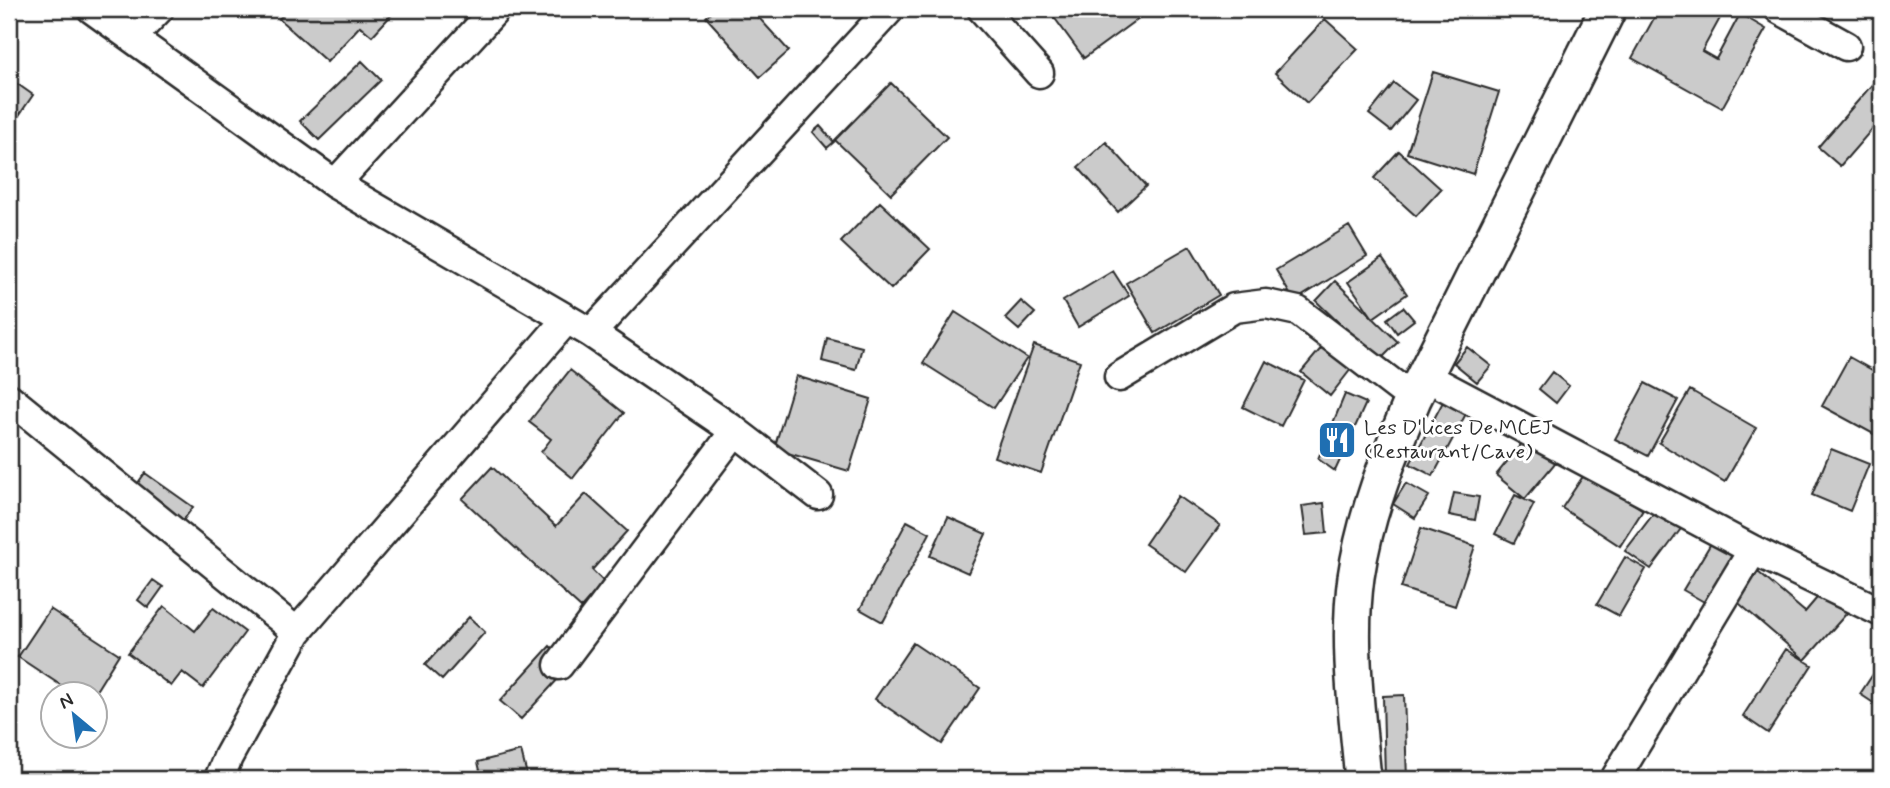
<svg xmlns="http://www.w3.org/2000/svg" width="1890" height="788" font-family="Mynerve,sans-serif">
<style>
.building{fill:#cbcbcb;stroke:#2b2b2b;stroke-width:2}
.lines{fill:none;stroke-linecap:round;stroke-linejoin:round}
.minor-casing{stroke:#2b2b2b;stroke-width:33}
.tertiary-casing{stroke:#2b2b2b;stroke-width:40}
.minor{stroke:#fff;stroke-width:28}
.tertiary{stroke:#fff;stroke-width:35}
.labels{text-anchor:middle;dominant-baseline:central;stroke-width:6;stroke-linejoin:round;paint-order:stroke}
.poi-label{font-size:21px;fill:#2b2b2b;stroke:#fff;text-anchor:start}
</style>
<rect width="100%" height="100%" fill="#fff"/>
<filter id="ink" filterUnits="userSpaceOnUse"><feTurbulence type="fractalNoise" baseFrequency=".0143" numOctaves="2"/><feDisplacementMap in="SourceGraphic" scale="14" xChannelSelector="R" yChannelSelector="G"/><feConvolveMatrix kernelMatrix="1 2 1 2 8 2 1 2 1" color-interpolation-filters="sRGB"/></filter>
<g filter="url(#ink)">
<path class="building" d="M288,9h107l1,1 -24,26 -12,-10 -33,36 -48,-43z
M715,9h36l38,42 -29,26 -54,-60z
M1048,9h97l2,3 -63,46z
M1659,9l65,2 -22,40 14,8 24,-45 26,15 -44,79 -90,-50z
M1325,19l33,30 -51,54 -32,-30z
M362,61l19,19 -62,60 -19,-19z
M1433,72l66,20 -26,82 -66,-21z
M9,78l24,17 -24,35z
M1876,80l5,5v34l-41,47 -22,-19z
M891,83l56,54 -56,57 -56,-54z
M1394,83l22,17 -25,31 -22,-17z
M820,126l14,16 -7,6 -14,-16z
M1106,142l40,44 -28,26 -40,-45z
M1399,151l42,38 -25,27 -42,-38z
M880,202l50,47 -39,40 -50,-47z
M1349,226l18,30 -73,45 -18,-31z
M1190,246l29,49 -64,38 -29,-50z
M1382,258l25,36 -34,24 -25,-36z
M1113,271l16,25 -51,31 -15,-26z
M1335,281l63,61 -19,19 -63,-60z
M1021,301l14,12 -16,17 -14,-12z
M1403,307l11,13 -17,13 -10,-14z
M955,312l72,46 -33,50 -71,-45z
M827,338l35,9 -6,23 -34,-9z
M1034,345l46,16 -39,112 -47,-16z
M1323,346l28,23 -21,27 -29,-24z
M1467,347l24,19 -14,16 -23,-19z
M1849,357l32,18v63l-59,-32z
M1266,361l38,19 -23,46 -38,-19z
M570,370l54,43 -51,65 -32,-26 10,-13 -22,-17z
M1552,372l17,14 -13,17 -17,-14z
M796,376l75,23 -22,72 -75,-22z
M1645,383l33,17 -30,56 -33,-17z
M1690,390l66,38 -31,54 -66,-39z
M1345,394l21,9 -31,68 -17,-12z
M1445,398l23,12 -35,66 -23,-12z
M1531,432l30,24 -36,43 -29,-24z
M1881,443v15l-7,-7z
M1831,449l38,15 -19,47 -38,-16z
M492,467l64,59 30,-32 41,37 -35,39 12,12 -23,26 -119,-109z
M1586,472l57,38 -23,36 -58,-38z
M145,473l48,34 -20,27 -47,-34z
M1406,483l23,13 -14,22 -22,-14z
M1454,493l25,4 -4,23 -26,-5z
M1515,495l19,9 -20,39 -19,-9z
M1178,496l42,29 -34,47 -41,-28z
M1324,503l3,30 -21,2 -4,-29z
M1661,504l25,18 -35,47 -26,-18z
M948,517l38,17 -18,39 -38,-17z
M907,521l23,12 -47,89 -23,-13z
M1421,528l54,18 -20,60 -54,-18z
M1716,535l23,14 -33,54 -23,-13z
M1625,557l21,12 -27,47 -22,-12z
M1758,572l47,40 17,-20 25,21 -42,47 -71,-61z
M153,580l10,7 -15,21 -10,-8z
M164,606l31,25 18,-23 32,24 -42,56 -21,-16 -11,14 -43,-33z
M50,609l69,45 -25,40h-20l-56,-37z
M469,617l16,15 -43,48 -17,-15z
M913,643l67,45 -38,56 -67,-45z
M550,646l21,19 -50,54 -21,-18z
M1786,649l26,16 -44,68 -25,-17z
M1881,662v46l-21,-14z
M1404,695l3,84h-22l-2,-83z
M521,751l7,28h-46l-4,-17z"/>
<g class="lines">
<g class="minor-casing">
<path id="minor" d="M92,9l243,175 256,149 144,98 83,64
M982,9l57,64
M1779,9l67,37
M133,36l26,-27
M335,184l161,-175
M591,333l299,-324
M1119,377l115,-69 32,-4 32,7 115,88
M1427,377l326,173 128,62
M9,398l288,234
M559,665l176,-234
M219,779l9,-22 69,-125 269,-312
M1615,779l138,-229"/>
</g>
<g class="tertiary-casing">
<path id="tertiary" d="M1363,779c-6,-66 -16,-136 -7,-202 9,-62 33,-121 57,-178l195,-390"/>
</g>
<use href="#minor" class="minor"/>
<use href="#tertiary" class="tertiary"/>
</g>
</g>
<defs>
<g id="restaurant-square" transform="scale(2.0125)"><rect x="-9" y="-9" width="18" height="18" rx="4" fill="#1f6fb2" stroke="#fff"/><path d="M-5-6h1v4h1v-4h1v4h1v-4h1v5L-1.5 .5V6h-2V.5L-5-1ZM5-6V6H3V1.5H1.5Q1.5-4 5-6Z" fill="#fff"/></g>
</defs>
<g fill-rule="evenodd">
<use href="#restaurant-square" x="1337" y="440"/>
</g>
<g class="labels">
<g class="poi-label">
<text x="1364" y="428">Les D'lices De MCEJ<tspan x="1364" dy="24">(Restaurant/Cave)</tspan></text>
</g>
</g>
<rect width="1890" height="788" fill="none" stroke="#fff" stroke-width="35"/>
<rect x="18" y="18" width="1855" height="753" fill="none" stroke="#2b2b2b" stroke-width="2.5" filter="url(#ink)"/>
<g transform="translate(74 715) rotate(331)"><circle r="33" fill="#ffffff" stroke="#aaaaaa" stroke-width="2"/>
<path d="M0-5L12 26L0 18L-12 26Z" fill="#1f6fb2"/>
<text y="-10" font-size="19" font-weight="bold" text-anchor="middle" fill="#2b2b2b">N</text>
</g>
</svg>
